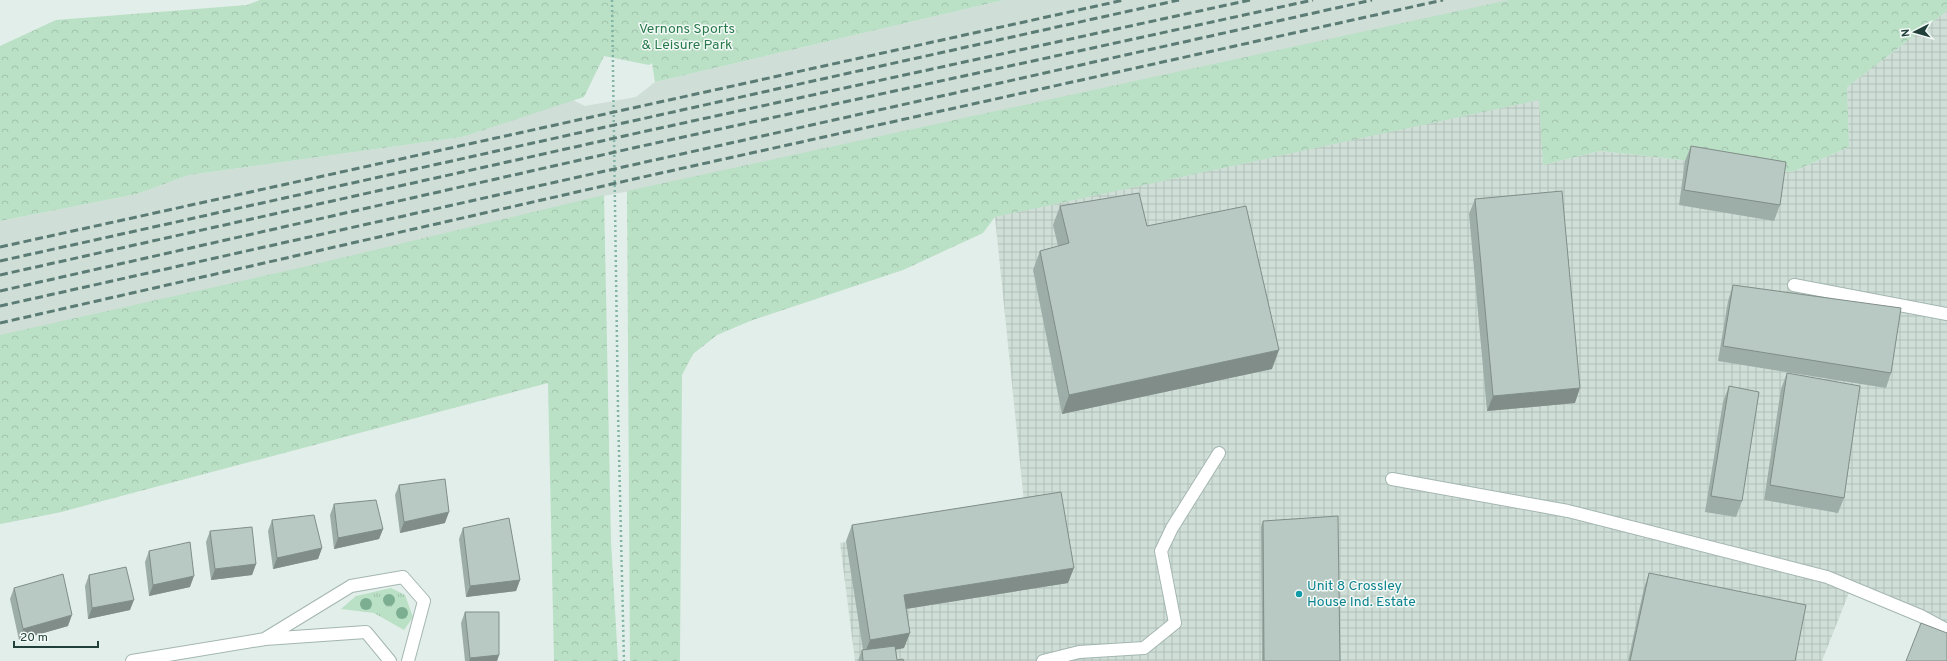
<svg xmlns="http://www.w3.org/2000/svg" width="1947" height="661" font-family="Overpass,sans-serif">
<style>
.built{fill:#d0ded8}
.industrial{fill:url(#industrial-grid)}
.grass{fill:url(#grass-tufts)}
.forest{fill:url(#forest-crowns)}
.lines{fill:none;stroke-linecap:round;stroke-linejoin:round}
.service-casing{stroke:#a4b6b1;stroke-width:14}
.minor-casing{stroke:#a4b6b1;stroke-width:14}
.path{stroke:#81b4a6;stroke-width:2.5;stroke-dasharray:2 3;stroke-linecap:butt}
.service{stroke:#fff;stroke-width:12}
.minor{stroke:#fff;stroke-width:12}
.rail{stroke:#5b7c74;stroke-width:3;stroke-dasharray:8 4;stroke-linecap:butt}
.tree{fill:#7cae92}
.wall{fill:#9dada7}
.shaded-wall{fill:#808d88}
.building{fill:#b7c9c2;stroke:#808d88}
.culture-dot{fill:#0f9aa8;stroke:#f3faf7;stroke-width:1.5}
.labels{text-anchor:middle;dominant-baseline:central;stroke-width:3;stroke-linejoin:round;paint-order:stroke}
.park-label{font-size:14px;fill:#287a4b;stroke:#f3faf7}
.culture-label{font-size:14px;fill:#0d838f;stroke:#f3faf7;text-anchor:start}
</style>
<defs>
<pattern id="industrial-grid" width="8" height="8" patternUnits="userSpaceOnUse"><rect width="8" height="8" fill="#d0ded8"/><path d="M0 4h8M4 0v8" fill="none" stroke="#b2c0ba"/></pattern>
<pattern id="grass-tufts" width="24" height="20" patternUnits="userSpaceOnUse"><rect width="24" height="20" fill="#bae0c6"/><path d="M3 7l-1-3M5 7V3M7 7l1-3M15 17l-1-3M17 17v-4M19 17l1-3" fill="none" stroke="#a0c1ab"/></pattern>
<pattern id="forest-crowns" width="20" height="18" patternUnits="userSpaceOnUse"><rect width="20" height="18" fill="#bae0c6"/><path d="M2 6a3 3 0 1 1 6 0M12 15a3 3 0 1 1 6 0" fill="none" stroke="#a0c1ab"/></pattern>
</defs>
<rect width="100%" height="100%" fill="#e2eee9"/>
<path class="built" d="M1004,0h943v11l-100,76 2,60 -249,4 -605,66 -360,-27 -42,8 -532,314 -61,12v-303l137,-27 52,-19 273,-38 111,-37 12,6 51,-9 19,-15z"/>
<path class="industrial" d="M1947,11v611l-97,-32 -28,71h-967l-15,-118 185,-31 -30,-295 544,-117 4,65 57,-14 192,21 57,-25 -2,-60z"/>
<path class="grass" d="M391,588l14,7 8,22 -9,13 -30,-17 -33,-4 15,-13z"/>
<path class="forest" d="M260,0h744l-349,82 -3,-19 -3,2 -45,-9 -20,41 -122,40 -273,38 -52,19 -137,27v-175l56,-26 191,-15z
M1509,0h438v11l-100,76 2,60 -57,25 -192,-21 -57,14 -4,-65 -544,117 -12,16 -80,37 -153,51 -33,14 -24,19 -11,21 -2,286h-50l-3,-470z
M604,195l7,347 7,119h-64l-6,-278 -487,129 -61,12v-189l299,-67z"/>
<g class="lines">
<g class="service-casing">
<path id="service" d="M1794,285l153,29
M1392,479l176,32 259,66 94,39 26,14
M1043,661l36,-9 65,-4 31,-25 -14,-72 11,-23 47,-75"/>
</g>
<g class="minor-casing">
<path id="minor" d="M266,638l85,-52 52,-9 21,24 -16,60
M132,661l133,-22 101,-7 24,29"/>
</g>
<path class="path" d="M612,0l6,411 6,250"/>
<use href="#service" class="service"/>
<use href="#minor" class="minor"/>
<path class="rail" d="M0,247l1124,-247
M0,261l1179,-261
M0,275l642,-143 608,-132
M0,291l642,-145 671,-146
M0,306l1372,-306
M0,323l643,-146 800,-177"/>
</g>
<g class="tree">
<circle cx="389" cy="600" r="6"/>
<circle cx="366" cy="604" r="6"/>
<circle cx="402" cy="613" r="6"/>
</g>
<path class="wall" d="M1691,146l89,59 -6,16 -95,-16 6,-44z
M1475,199l100,204 -88,8 -18,-197z
M1060,206l87,20 125,143 -210,45 -29,-144 7,-19 18,-5 -5,-21z
M1733,285l158,88 -5,15 -168,-27 10,-60z
M1787,373l57,125 -6,15 -74,-13 17,-111z
M1729,386l13,115 -6,16 -31,-5 18,-110z
M399,485l46,38 -45,10 -5,-38z
M334,504l49,25 -4,10 -45,10 -4,-34z
M272,520l50,28 -4,11 -45,10 -5,-38z
M1263,521l77,140h-78l-1,-134z
M852,525l216,58 -162,26 -2,39 -8,2 1,10 7,1h-46l4,-11h1l-17,-109z
M463,528l57,52 -4,11 -50,6 -7,-58z
M210,531l46,33 -4,11 -41,5 -5,-38z
M149,551l41,36 -41,9 -4,-34z
M1649,573l146,88h-167l16,-73z
M89,575l41,35 -42,9 -3,-33z
M14,588l54,38 -49,14 -9,-41z
M465,612l34,43 -2,6h-32l-4,-38z"/>
<path class="shaded-wall" d="M1279,350l-7,19 -210,45 7,-19z
M1580,388l-5,15 -88,8 6,-15z
M449,512l-4,11 -45,10 4,-11z
M383,529l-4,10 -45,10 4,-11z
M322,548l-4,11 -45,10 4,-11z
M256,564l-4,11 -41,5 4,-11z
M1074,568l-6,15 -169,27 5,-15z
M194,576l-4,11 -41,9 4,-11z
M520,580l-4,11 -50,6 4,-11z
M134,600l-4,10 -42,9 4,-11z
M72,615l-4,11 -49,14 4,-11z
M910,633l-6,15 -40,7 6,-15z
M499,655l-2,6h-28l1,-3z"/>
<path class="building" d="M1691,146l95,16 -6,43 -96,-15z
M1562,191l18,197 -87,8 -18,-197z
M1139,193l8,33 99,-20 33,144 -210,45 -29,-144 29,-8 -9,-37z
M1733,285l168,23 -10,65 -168,-27z
M1787,373l73,13 -16,112 -74,-13z
M1729,386l30,6 -17,109 -31,-5z
M445,479l4,33 -45,10 -5,-37z
M1061,492l13,76 -170,27 6,38 -40,7 -18,-115z
M376,500l7,29 -45,9 -4,-34z
M314,515l8,33 -45,10 -5,-38z
M1338,516l2,145h-76l-1,-140z
M509,518l11,62 -50,6 -7,-58z
M252,527l4,37 -41,5 -5,-38z
M190,542l4,34 -41,9 -4,-34z
M126,567l8,33 -42,8 -3,-33z
M1649,573l157,32 -11,56h-165z
M63,574l9,41 -49,14 -9,-41z
M465,612h34v43l-29,3z
M1921,623l26,10v28h-41z
M895,646l2,14 6,-1 1,2h-41l-1,-11z"/>
<circle class="culture-dot" cx="1299" cy="594" r="4"/>
<g class="labels">
<g class="park-label">
<text x="687" y="29">Vernons Sports<tspan x="687" dy="16">&amp; Leisure Park</tspan></text>
</g>
<g class="culture-label">
<text x="1307" y="586">Unit 8 Crossley<tspan x="1307" dy="16">House Ind. Estate</tspan></text>
</g>
</g>
<g transform="translate(1915 32) rotate(264)" stroke="#f3faf7" stroke-width="3" paint-order="stroke">
<path d="M0-3L7 15L0 10L-7 15Z" fill="#214039"/>
<text y="-6" font-size="11" font-weight="bold" text-anchor="middle" fill="#214039">N</text>
</g>
<path d="M14 641v6h84v-6" fill="none" stroke="#214039" stroke-width="2"/>
<text x="20" y="641" font-size="12" fill="#214039" stroke="#f3faf7" stroke-width="3" paint-order="stroke">20 m</text>
</svg>
